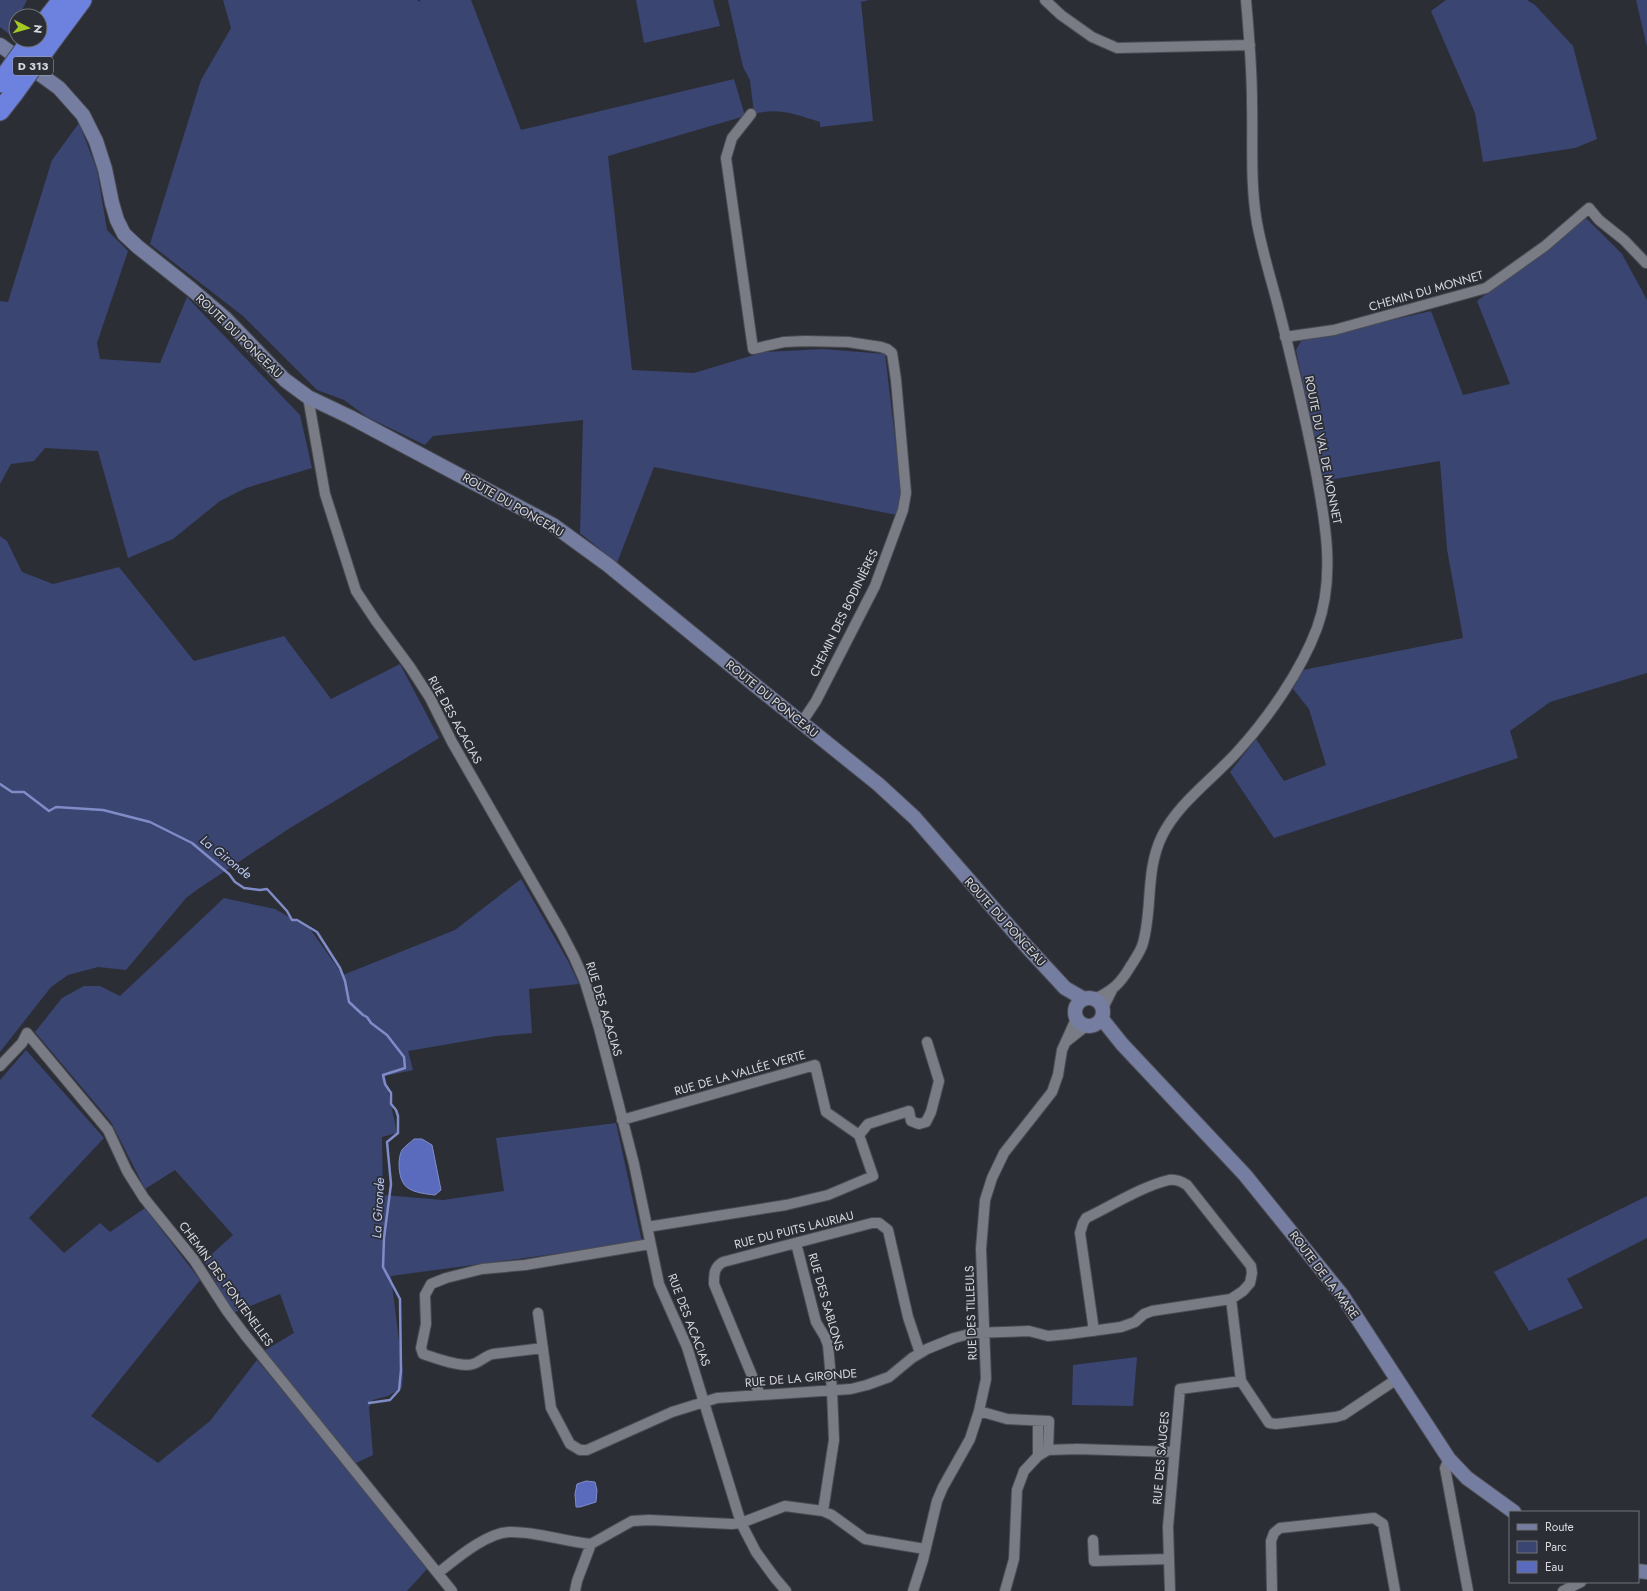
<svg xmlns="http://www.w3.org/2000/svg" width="1647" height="1591" font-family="Jost,sans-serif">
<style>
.green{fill:#3a4572}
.water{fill:#5a6bbd;stroke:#808cc7}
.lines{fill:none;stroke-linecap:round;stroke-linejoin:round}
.stream{stroke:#808cc7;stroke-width:2.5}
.street-casing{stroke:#4b4c53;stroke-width:12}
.secondary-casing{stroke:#4b4c53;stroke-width:16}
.highway-casing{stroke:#4b4c53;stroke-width:21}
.street{stroke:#797c85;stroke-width:10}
.secondary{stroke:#757ea0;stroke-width:14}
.highway{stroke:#6d81df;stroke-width:19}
.highway-bridge-casing{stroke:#4b4c53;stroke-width:21;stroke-linecap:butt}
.highway-bridge{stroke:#6d81df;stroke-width:19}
.labels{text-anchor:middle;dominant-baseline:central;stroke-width:3.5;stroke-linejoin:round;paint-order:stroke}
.shield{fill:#2c2e36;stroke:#a4a5ab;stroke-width:1}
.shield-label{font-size:11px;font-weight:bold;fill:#d7d8dd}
.street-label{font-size:12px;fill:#d7d8dd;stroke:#2c2e36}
.water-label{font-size:13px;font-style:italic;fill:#bac7f3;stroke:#2c2e36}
</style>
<rect width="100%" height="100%" fill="#2c2e36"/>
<path class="green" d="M0,0h27l-8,16h-3v5l-7,13 -9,-7z
M223,0h194l3,2v-2h51l50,130 213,-51 11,37 -137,40 24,214 62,3 70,-21 59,-3 62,5 16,134 -4,27 -243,-48 -37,96 -37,-30 3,-113 -150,16 -8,9 -58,-28 -23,-17 -27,-10 -74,-74 -93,-72 51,-164 30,-52z
M636,0h77l7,26 -76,17z
M728,0h141l-8,2 12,119 -53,6v-5c-23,-7 -41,-15 -66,-8l-4,-34 -7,-13z
M1446,0h81l8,5 38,41 24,93 -22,9 -92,14 -8,-49 -44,-102z
M1636,0h11v47z
M79,123l18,47 10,60 21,21 -31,92 3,16 60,4 27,-66 113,118 12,53 -66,20 -26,13 -47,38 -45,19 -30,-107 -53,-3 -11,13 -23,3 -11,20v-183l8,1 44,-142z
M1586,218l36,36 25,46v373l-97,29 -40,29 8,27 -244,80 -44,-66 26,-33 28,42 42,-16 -17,-56 -16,-20 10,-19 160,-32 -16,-89 -7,-88 -117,20 -27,-131 5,-9 130,-30 32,84 47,-11 -33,-83z
M0,536l7,5 15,31 31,12 66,-17 75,94 90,-25 47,63 69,-35 39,74 -149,90 -92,61 -12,9 -60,72 -28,-3 -30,8 -17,12 -51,65z
M521,879l47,82 11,23 -50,5 3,44 -36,3 -88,15 5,19 -28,6 12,57 -15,4 1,58 60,5 61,-9 -8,-53 120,-15 26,119 -251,34 12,98 -1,14 -14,8 -15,4 -4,7 4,48 -17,8 -94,-111 32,-19 -14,-39 -47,19 -29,-52 29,-26 -58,-65 -30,19 -34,-67 -76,-90 27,-34 22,-12h16l20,10 104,-98 51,11 35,20 33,46 112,-45z
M26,1050l78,88 -75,80 35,35 36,-30 10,9 35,-24 55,72 -109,136 67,47 52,-42 47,-61 90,108 80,101 -20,22h-407v-511z
M1647,1196v42l-80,41 16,29 -54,23 -35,-59z
M1137,1357l-4,49 -61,-1 1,-40z"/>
<path class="water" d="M414,1139h8l10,6 9,45 -6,5c-8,-1 -20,-2 -27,-7 -10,-6 -11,-29 -6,-38 3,-4 9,-8 12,-11z
M586,1481l9,1 2,8 -1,12 -16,5h-4l-1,-13 2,-10z"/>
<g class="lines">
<path class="stream" d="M0,784l12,8h12l25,19 7,-4 47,3 47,12 42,21 37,31 6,8 9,6 16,2 7,-1 20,22 5,9h5l20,12 23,36 5,13 4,21 14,13 4,2 4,6 16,12 17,22 1,11 -22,7 2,9 6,9v11l5,6 2,6v17l-11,9 4,42 -7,54 -1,29 17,32 1,71 -2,20 -9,10 -21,3"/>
<g class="street-casing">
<path id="street" d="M1045,0l16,15 31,22 25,11 133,-3
M751,114l-19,24 -6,20 27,191 31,-7 21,-1 43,1 33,5 6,2 5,4 4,27 10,113 -3,17 -28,76 -59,115 -14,21
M1285,337l49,-7 152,-42 59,-42 44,-38 10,12 25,20 22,23
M308,397l17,97 31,97 20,30 34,46 20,31 22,44 109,190 13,25 11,25 14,46 35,136 25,120 28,63 54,176 15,29 19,26 11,13
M1095,999c18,-9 25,-15 35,-32 5,-8 11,-16 13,-24 10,-36 2,-72 19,-107 16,-33 51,-57 76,-85 30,-33 63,-80 79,-123 19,-51 8,-109 -2,-161 -11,-56 -24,-110 -38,-165 -7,-26 -15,-52 -20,-79 -7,-40 -4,-80 -5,-120 0,-34 -3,-69 -6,-103
M1103,1008l9,-18
M1067,1041l19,-15
M0,1066l22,-23 5,-10 81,97 19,41 17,27 50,62 33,51 18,24 207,256
M622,1120l193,-55 11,47 33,23 14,41 -45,19 -42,10 -139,22
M859,1135l9,-11 41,-13 2,10 8,3 7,-2 5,-10 8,-31 -12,-39
M796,1243l20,79 9,15 3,8 4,45 2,50 -11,71
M1231,1299l10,82 28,42 7,1 60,-7 7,-2 54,-36
M538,1313l13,95 19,36 10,6h7l85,-38 45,-14 134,-9 16,-4 22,-8 23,-19 15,-9 27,-11 19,-5 56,-2 19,5 21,-2 52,-7 14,-5 9,-8 8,-3 79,-12 12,-8 7,-8 2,-10 -1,-7 -64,-81c-6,-4 -12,-6 -18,-5 -26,6 -58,26 -83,38l-3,5 -3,10 14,98
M543,1348l-50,6c-8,2 -13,8 -20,10 -12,4 -37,-6 -50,-10l-2,-6 5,-24 -1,-29 6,-11 15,-6 36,-9 43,-4 125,-21
M760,1395l-46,-111c0,-10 0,-17 9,-22l149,-39h7l9,7 20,87 12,36
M979,1411l28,8 42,2 -1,29
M1038,1456v-35
M1449,1459l-4,9 23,123
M1093,1540l1,21 75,-2
M438,1573c18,-14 48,-40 71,-41 28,-1 55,10 82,12l41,-23 17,-1 83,4 9,-1 44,-17 38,5 9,4 33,24 60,10
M575,1591l2,-10 14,-37
M913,1591l10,-31 14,-59 6,-14 27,-48 9,-28 7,-32 -5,-130 4,-49 7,-22 12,-25 48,-61 6,-17 4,-25 14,-31
M1005,1591l9,-32 3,-69 7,-19 14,-15 10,-6 29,-1 97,3
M1170,1591l-2,-64 12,-138 61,-8
M1272,1591l-1,-50 3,-8 6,-5 94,-10 9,6 12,67
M1563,1591l18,-9"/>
</g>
<g class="secondary-casing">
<path id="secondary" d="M0,45l59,43 24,27 13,26 9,28 7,34 5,17 7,14 14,13 53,42 34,29 60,62 23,17 42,20 203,108 55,40 148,121 122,98 37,34 113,130 37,40 19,11
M1075 1012a14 14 0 1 1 28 0a14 14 0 1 1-28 0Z
M1102,1019l20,25 123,131 97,120 107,164 18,19 47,34
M1638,1571l9,1"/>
</g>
<g class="highway-casing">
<path id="highway" d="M40,28l22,-28
M53,39l29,-39
M0,111l14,-18"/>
</g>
<use href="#street" class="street"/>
<use href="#secondary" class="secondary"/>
<use href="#highway" class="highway"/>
<g class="highway-bridge-casing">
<path id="highway-bridge" d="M0,83l31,-43
M14,93l39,-54"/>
</g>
<use href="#highway-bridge" class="highway-bridge"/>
</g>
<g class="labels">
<rect class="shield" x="13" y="57" width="40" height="18" rx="3"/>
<g class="shield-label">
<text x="33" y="66">D 313</text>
</g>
<g class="street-label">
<text transform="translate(1426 291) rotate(-16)">CHEMIN DU MONNET</text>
<text transform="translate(239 336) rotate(44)">ROUTE DU PONCEAU</text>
<text transform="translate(1323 450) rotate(79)">ROUTE DU VAL DE MONNET</text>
<text transform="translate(513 505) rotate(30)">ROUTE DU PONCEAU</text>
<text transform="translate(844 613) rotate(-64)">CHEMIN DES BODINIÈRES</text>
<text transform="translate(772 699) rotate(39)">ROUTE DU PONCEAU</text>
<text transform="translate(455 720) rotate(61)">RUE DES ACACIAS</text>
<text transform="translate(1005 922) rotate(48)">ROUTE DU PONCEAU</text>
<text transform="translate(604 1009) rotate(73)">RUE DES ACACIAS</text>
<text transform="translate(740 1073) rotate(-16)">RUE DE LA VALLÉE VERTE</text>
<text transform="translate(794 1230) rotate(-14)">RUE DU PUITS LAURIAU</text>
<text transform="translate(1324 1275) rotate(53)">ROUTE DE LA MARE</text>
<text transform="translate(226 1284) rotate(54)">CHEMIN DES FONTENELLES</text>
<text transform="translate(826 1302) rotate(74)">RUE DES SABLONS</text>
<text transform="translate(971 1313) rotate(-92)">RUE DES TILLEULS</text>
<text transform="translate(689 1320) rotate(69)">RUE DES ACACIAS</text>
<text transform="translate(801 1378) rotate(-5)">RUE DE LA GIRONDE</text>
<text transform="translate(1161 1458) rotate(-85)">RUE DES SAUGES</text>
</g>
<g class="water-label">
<text transform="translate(226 857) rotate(38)">La Gironde</text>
<text transform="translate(378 1208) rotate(-87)">La Gironde</text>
</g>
</g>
<rect x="1509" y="1511" width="130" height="72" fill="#2c2e36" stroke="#707279"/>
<rect x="1517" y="1524" width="20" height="6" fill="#757ea0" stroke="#707279"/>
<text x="1545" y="1531" font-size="12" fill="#d7d8dd">Route</text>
<rect x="1517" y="1541" width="20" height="12" fill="#3a4572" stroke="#707279"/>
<text x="1545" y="1551" font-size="12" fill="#d7d8dd">Parc</text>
<rect x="1517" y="1561" width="20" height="12" fill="#5a6bbd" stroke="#707279"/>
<text x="1545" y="1571" font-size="12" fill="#d7d8dd">Eau</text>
<g transform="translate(28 28) rotate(96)"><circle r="19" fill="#2c2e36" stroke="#707279"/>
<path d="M0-3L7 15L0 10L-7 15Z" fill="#a3c926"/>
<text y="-6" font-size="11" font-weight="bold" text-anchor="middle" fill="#d7d8dd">N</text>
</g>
</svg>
